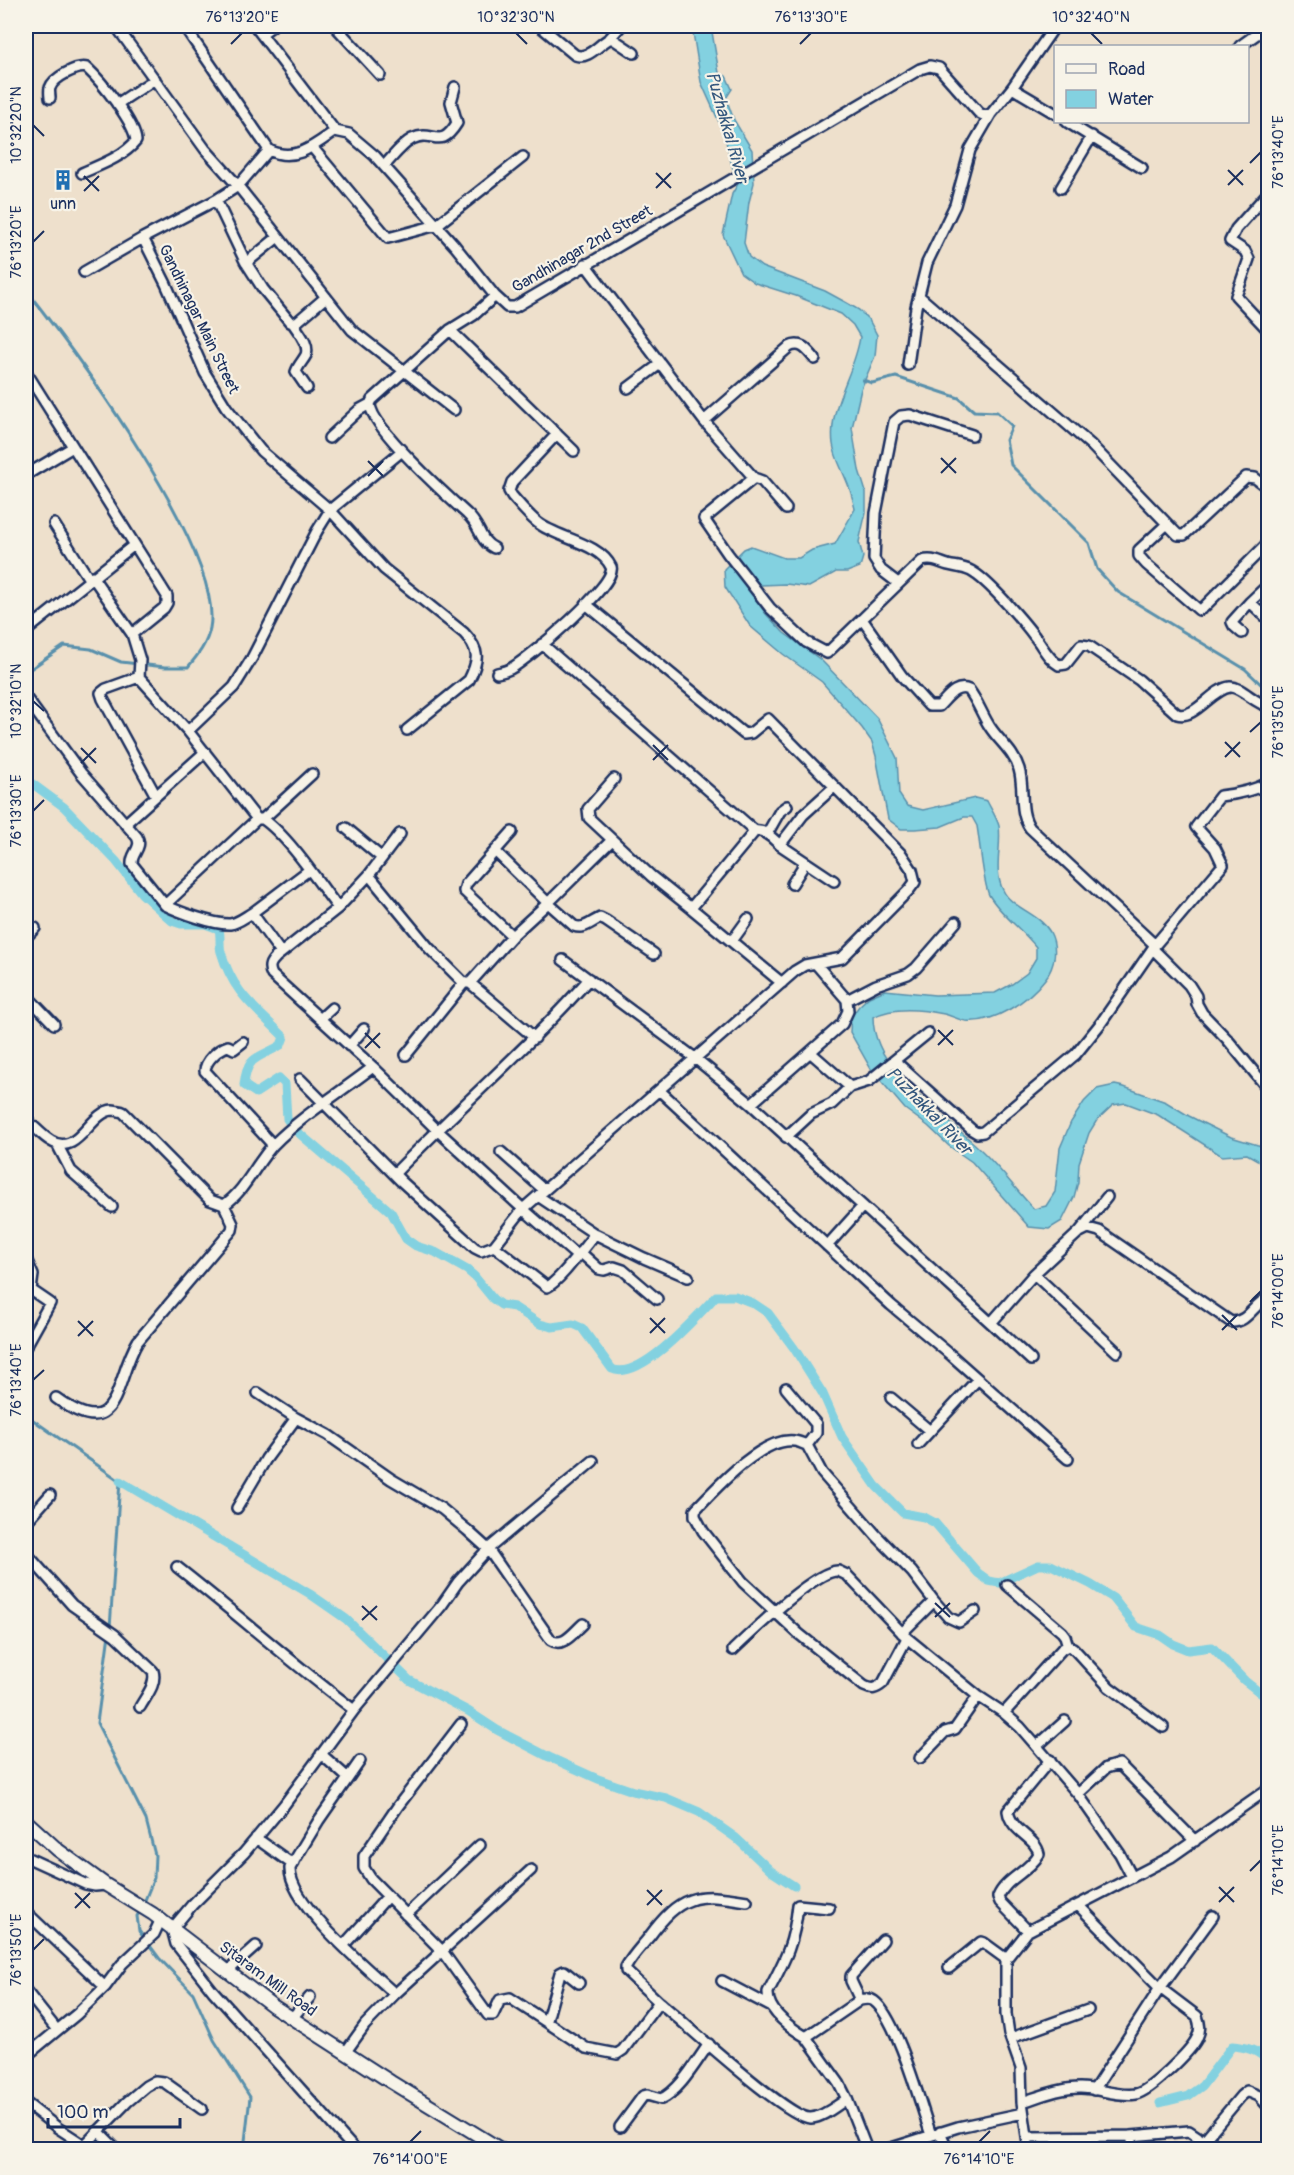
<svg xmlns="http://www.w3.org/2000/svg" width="1294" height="2175" font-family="Pangolin,sans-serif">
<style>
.water{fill:#83d1e0;stroke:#5990ac;stroke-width:1.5}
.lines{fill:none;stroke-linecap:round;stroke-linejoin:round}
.stream{stroke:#5990ac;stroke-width:3}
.canal{stroke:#83d1e0;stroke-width:9}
.minor-casing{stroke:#1b2f5e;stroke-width:14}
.major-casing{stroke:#1b2f5e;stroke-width:16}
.minor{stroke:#f7f3e8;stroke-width:9}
.major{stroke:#f7f3e8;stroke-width:12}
.ticks{fill:none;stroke:#1b2f5e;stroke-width:2}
.labels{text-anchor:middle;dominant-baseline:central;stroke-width:4.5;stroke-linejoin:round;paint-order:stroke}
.poi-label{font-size:16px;fill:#1b2f5e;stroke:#f7f3e8}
.street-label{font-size:16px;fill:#1b2f5e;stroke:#f7f3e8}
.water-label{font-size:18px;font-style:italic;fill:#35587e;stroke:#f7f3e8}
.neatline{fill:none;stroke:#1b2f5e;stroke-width:2}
.ticks-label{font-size:15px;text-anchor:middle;fill:#1b2f5e}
</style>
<rect width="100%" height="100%" fill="#eee0cc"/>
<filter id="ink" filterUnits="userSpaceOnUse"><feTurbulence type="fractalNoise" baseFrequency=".0167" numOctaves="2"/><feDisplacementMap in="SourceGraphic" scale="12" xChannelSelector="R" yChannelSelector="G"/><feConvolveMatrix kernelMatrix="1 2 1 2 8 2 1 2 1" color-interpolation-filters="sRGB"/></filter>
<g filter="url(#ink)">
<path class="water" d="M692,26h19l8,47 7,3 6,13 -6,9 8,22 18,30 2,33 -5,19 -5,41 5,14 13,10 63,24 22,12 12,7 10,10 8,15 -2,21 -14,33 -9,39 7,42 7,22v20l-7,30 4,15 -3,10 -13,5h-11l-27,15 -23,-3 -25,1 -8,10 13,19 18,19 37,27 56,58 20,40 2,36 8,12 16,4 52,-12 12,3c4,8 10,17 12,25 3,20 -6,45 4,64 8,18 36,23 47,42 8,15 5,35 -5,47 -16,21 -51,45 -79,42 -7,-1 -14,-5 -22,-7 -23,-5 -50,-8 -71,3 0,56 72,97 108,133 19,18 35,40 53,59l12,-3 9,-14 5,-44 11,-26 13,-20 13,-13 18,-4 9,2 42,15 23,14 42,21 37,11v18l-21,-12 -25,2 -64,-41 -32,-12 -13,2 -16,15 -8,13 -10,30 -1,19 -4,15 -12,24 -13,8 -20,-2 -57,-65 -23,-16 -21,-20 -23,-17 -34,-40 -21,-37 1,-15 8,-11 10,-9 16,-7 50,5 60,-2 17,-9 15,-11 9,-15v-11c-14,-18 -36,-33 -47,-52 -6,-13 -9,-52 -12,-69l-5,-9h-8l-24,10 -25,2h-14l-13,-10 -12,-63 -4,-14 -10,-14 -40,-46 -39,-28 -33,-28 -25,-39 -1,-18 20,-20 7,-3 33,12h15l13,-8 23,-6 20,-35c-2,-9 -4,-18 -8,-27 -5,-13 -12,-24 -14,-38 -5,-38 22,-71 27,-107l-7,-12 -12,-11 -45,-18 -41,-13 -14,-10 -18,-38 9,-41 7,-12 -7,-16 -8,-33 -23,-51z"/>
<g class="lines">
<path class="stream" d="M26,290c48,61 199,263 184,338 -3,16 -12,27 -22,39h-23l-44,-5 -30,-13 -27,-3 -38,26
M863,380l9,3 24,-6 63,21 15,13 23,1 15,14 -6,14 5,25 78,78 8,26 21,23 127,77 23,22
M26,1287l2,-16
M26,1415l94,66 -10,147
M109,1634l-12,89 49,97 9,35 -1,23 -11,27
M140,1911l-3,5 2,15 20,27 34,35 21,47 36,57 -6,53"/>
<path class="canal" d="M26,779l38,28 52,54 26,33 30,27 9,3h24l14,5c2,8 0,16 2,23 13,43 34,55 63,85l-3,8c-23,14 -34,10 -37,40l12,8 23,-15 6,6 2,35 6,9 98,84 15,27 10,7 19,6 32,18 8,7 18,22 8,6 13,2 26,17 12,3 21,-3 9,4 30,41c28,13 86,-54 104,-73h19l18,7 15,10 26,35 29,46 19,43 34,49 27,27 21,4 11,6 43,50 11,8 10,2 39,-18h13l39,19 23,14 23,29 24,8 13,9 15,6 24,-3 33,34 23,18
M120,1481l190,113 36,25 63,61 59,31 29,19 52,27 49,22 35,12 33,7 33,14 37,26 35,33 23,15
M1160,2103l28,-7 14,-10 30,-40c14,1 26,4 36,15"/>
<g class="minor-casing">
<path id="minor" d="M116,26l89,123 33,37 -22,14 -73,38 23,46 39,89 21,34 35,44 69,59 54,59 80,64c16,17 15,27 5,47l-62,50
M184,26l85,124
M255,26l80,105 14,3 26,22 80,90 40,50 12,11h8l405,-238 10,-3 9,2 40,45 6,3 6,-2
M335,26l45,49
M540,26l35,29c13,5 23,-10 34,-16h4l21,14
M261,34l11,-8
M609,39l12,-13
M1240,46l28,-20
M1012,88l44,26
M50,98c0,-2 -1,-8 0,-10 3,-10 27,-23 37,-20 14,13 48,55 49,73 -13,16 -36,24 -54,32
M117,104l38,-25
M1067,122l75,46
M335,131c-21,15 -41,32 -66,19l-31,36 114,144 102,80
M312,147l76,91 49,-13 86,-68
M384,166c8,-8 17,-21 28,-27 22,-11 27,13 45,-16l-6,-21 4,-15
M1061,188l31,-52
M1268,193l-32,36 -6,12 15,10 4,8 -13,37 32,34
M216,200l29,61 18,28 27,33 3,1 5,-2 28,-24
M246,263l32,-26
M585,264l119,157 50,57 -50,41 24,35 42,54 36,34 21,11 95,-92c10,-3 16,1 26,4 8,2 15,2 23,6 17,9 52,50 64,66 8,10 13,22 24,28l7,-1 15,-19 8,1 50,34 38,34c18,6 35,-25 53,-27 11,-1 25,17 38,19
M84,272l59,-34
M919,296l172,149 87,90h6l62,-58 9,1 13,10
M293,323c5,9 17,21 13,32 -3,6 -8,10 -10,17l11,16
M450,330l124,121
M908,365l8,-58 11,-44 28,-58 15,-55 21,-36 21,-26 43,-62
M26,372l141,224v7l-3,5 -32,26 8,26 -1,17 49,54 69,88h6l49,-45
M628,388l32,-24
M704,421l85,-74c13,-6 18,3 26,12
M329,438l30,-28 11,-6
M26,475l47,-28
M754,478l8,3 24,28
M54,524l35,55
M1167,524l-28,26v6l7,8 53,46 4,-2 65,-65
M494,548c-15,-7 -13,-22 -27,-34 -20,-18 -96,-87 -97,-110l2,-4 78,-70 24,-15 21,-19
M92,576l40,58
M898,583l-17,-13 -7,-11 2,-46 18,-91 7,-6 9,-1 62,20
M1268,585l-18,17 18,17
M862,619l40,57 27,30h10c9,-9 17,-22 30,-16 9,12 13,25 21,37 9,14 24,25 29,42 6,20 -1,42 11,59l125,117
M26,631l108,-86
M1242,633l-8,-7 -2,-4 18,-20
M542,644l213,187
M497,673c5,-1 9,-2 13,-4 17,-9 109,-86 101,-102 -11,-24 -54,-29 -73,-44 -10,-8 -18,-18 -26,-27l-3,-5 3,-9 45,-48
M139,677l-33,12 -5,4 2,6 53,97 49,-44
M26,698l55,75 56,64c6,11 -6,16 -5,27l33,41 92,-86
M188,731l46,-44 18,-29 65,-127 13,-21 72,-59
M614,779l-26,30 1,9 62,58 40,32 64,-77c10,-2 18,8 25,14l23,-30 31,-28
M263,819c25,17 56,64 75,89l31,-33 60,73 35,35
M125,824l31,-28
M346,828l36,30
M512,832l-46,52 -2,7 48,45
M767,834l13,-23 7,-5
M612,840l-64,63 26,23c10,4 17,-4 26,-8l6,3 48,33
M780,845l54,36
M369,875l31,-41
M792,884l10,-16 1,-7
M165,905c14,7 50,20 65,19 8,-1 15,-7 22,-11l29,40
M338,908l-62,49c-6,6 -8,10 -4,18l101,92 64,63 86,79 272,-238 10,-6 37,-7 67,-68 6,-8 -3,-12 -10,-15 -134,-136 -17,14 -7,1 -158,-130
M691,908l91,75
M252,913l57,-43
M26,937l9,-9
M732,941l16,-22
M1153,949l36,36 7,11 1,8 5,9 25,26 41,50
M563,960l132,98 56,46 240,219 43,-49 83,78
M470,983l65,55
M26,995l28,29
M847,1000l29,-15 32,-11 8,-6 40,-46
M320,1019l12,-11
M243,1042l-9,7 -6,-3c-10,3 -23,15 -23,25l68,74
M349,1046l15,-17
M810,1052l40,35
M406,1055l58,-72h6l42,-47 36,-33 -53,-52
M892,1063l6,1 74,66 5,3 6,-1 93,-78 25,-31 54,-78 68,-80 -8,-17 -19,-21 24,-31c18,-2 33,-5 48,-13
M300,1079l101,102 74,67 6,3 13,-5
M659,1090l232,215 61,51 116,103
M751,1104l91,-80 6,-13 -1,-11 -31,-36
M26,1120c8,6 16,16 25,21 27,17 39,-30 62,-31 3,0 6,1 10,2l87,88 14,5c22,-15 32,-42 50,-61 29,-29 67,-52 99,-77
M786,1137l25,-23 21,-10 18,-17 19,-6 59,-48
M57,1144l14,27 41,36
M501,1152l43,38
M394,1174c64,-66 134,-126 195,-195
M538,1196l57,38 49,24 44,19
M1080,1231l27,-34
M827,1246l36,-40
M580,1252l19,17 5,1 10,-3 9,3 34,29
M577,1256l-54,-47 -29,37 53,41c13,-6 37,-40 48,-53
M26,1259l7,16 -2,15 19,13 -24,43
M1034,1274l44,-41 10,-5 11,3 132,91c17,1 23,-19 37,-24
M991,1323l40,37
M786,1388l30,36v9l-9,12 15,28 54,62 36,37 22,29 14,16 11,5 16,-11
M258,1393l38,25 32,17 63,44 51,30 25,21 21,19 63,91c12,8 23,-8 32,-16
M56,1398c66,48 57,-16 82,-57l94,-111 1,-6 -9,-19
M891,1398l39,33
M918,1444l60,-65
M807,1445c-4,-1 -9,-4 -13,-4 -32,-4 -78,47 -99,69v6l8,15 40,51 56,52 65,52c8,4 12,3 19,-3l24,-45
M237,1508l29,-49 30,-41
M26,1522l24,-27
M26,1553l46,52 43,30 38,36c4,13 -7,25 -13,36
M177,1567c60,47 116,97 177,143
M1007,1585l55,47 3,4 3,10
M902,1633l32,-32
M733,1650c17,-16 84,-81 105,-79 3,1 6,3 9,4l60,63 71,58 26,17 16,14 58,67 28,-26 13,-4 76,77
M1004,1713l58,-64 6,-3 5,2 36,39 54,40
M461,1724l-63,82 -34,50v12l7,11 71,72 46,64h5l7,-15 10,-2 76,50 31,6 6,-4 36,-48 -33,-31v-4c6,-11 15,-20 23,-30 31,-42 47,-45 98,-36
M1037,1746l28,-25
M321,1754l27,24
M920,1758l25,-26 10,-3 23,-33
M360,1761l-41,59 -29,48c-2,35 79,102 105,126
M1078,1794l42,60 12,23
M256,1838l32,23 6,1
M26,1857l59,27 10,2 11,-1
M1078,1905l82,83 -66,102
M829,1908l-31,-3c-4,38 -12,53 -30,87 -1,19 23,36 38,45l54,-37c5,-1 10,-2 14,1 23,17 47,105 57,134
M26,1912l79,75
M406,1915l74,-70
M1028,1931l-28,-29 -2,-5c8,-19 31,-25 41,-43 -3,-17 -28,-22 -31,-43l42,-51
M343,1946l45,-50
M949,1968l32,-26 3,1 22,16
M228,1971l28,-25
M722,1981l48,25
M26,1991l31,39
M860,2000l-9,-19v-5l32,-36
M659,2002c24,19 130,118 152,116 13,-1 26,-13 36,-19
M292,2018l18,-21
M547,2020l13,-47 4,-2 15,12
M806,2037l33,46 8,16 20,51
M1011,2038l77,-28
M345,2053l20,-28 30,-31 136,-124
M26,2056l51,-42 28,-27 17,-23 32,-30 7,-15
M1022,2102c19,-6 38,-14 58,-14 18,0 38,9 56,6 14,-3 55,-43 61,-56 4,-8 3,-14 0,-22l-37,-28 53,-72
M26,2103l32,25 26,17
M620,2127l23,-31 4,-1 14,4c19,-8 36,-39 48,-55
M98,2131l19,19
M940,2132l8,18
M1131,2136l3,14
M1027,2137l104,-1 58,-5 9,6 3,13
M1201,2144l40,-48 6,-5 12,5 9,10
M80,2150l47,-48 19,-16 9,-5 9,1 38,27
M355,2150l-142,-159 -37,-47 -4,-15 20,-24 52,-52 40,-48 70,-95 88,-105 16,-23 30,-33 105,-88
M885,2150l73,-23 65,-14
M1029,2150l-7,-48 -1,-34 -12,-34 -3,-20v-55l22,-28 143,-74 97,-68"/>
</g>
<g class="major-casing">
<path id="major" d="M26,1821l32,29 48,35 47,29 120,92 118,76 111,68"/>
</g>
<use href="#minor" class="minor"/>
<use href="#major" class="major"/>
</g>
</g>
<path class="ticks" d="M516,33l11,11M1091,33l11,11M231,44l11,-11M800,44l11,-11M33,125l11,11M1250,163l11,-11M1228,170l15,15M656,173l15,15M84,176l15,15M1228,185l15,-15M656,188l15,-15M84,191l15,-15M33,242l11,-11M941,458l15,15M368,461l15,15M941,473l15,-15M368,476l15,-15M33,701l11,10M1250,732l11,-10M1225,742l15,15M653,745l15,15M81,748l15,15M1225,757l15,-15M653,760l15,-15M81,763l15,-15M33,811l11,-11M938,1030l15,15M365,1033l15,15M938,1045l15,-15M365,1048l15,-15M1250,1302l11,-11M1222,1315l15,15M650,1318l15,15M78,1321l15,15M1222,1330l15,-15M650,1333l15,-15M78,1336l15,-15M33,1380l11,-10M935,1603l15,14M362,1606l15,14M935,1617l15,-14M362,1620l15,-14M1250,1871l11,-11M1219,1887l15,15M647,1890l15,15M75,1893l15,15M1219,1902l15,-15M647,1905l15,-15M75,1908l15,-15M33,1950l11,-11M410,2142l11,-11M979,2142l11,-11"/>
<defs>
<g id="building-bare" transform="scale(1.62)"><path d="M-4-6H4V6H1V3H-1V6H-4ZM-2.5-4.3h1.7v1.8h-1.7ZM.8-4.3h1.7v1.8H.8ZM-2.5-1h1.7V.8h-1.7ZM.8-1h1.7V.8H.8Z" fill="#1f6fb2" stroke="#f7f3e8" stroke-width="2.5" paint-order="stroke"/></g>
</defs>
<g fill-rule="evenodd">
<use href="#building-bare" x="63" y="180"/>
</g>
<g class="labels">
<g class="poi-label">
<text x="63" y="204">unn</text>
</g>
<g class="street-label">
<text transform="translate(582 249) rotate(-30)">Gandhinagar 2nd Street</text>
<text transform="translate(199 319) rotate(64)">Gandhinagar Main Street</text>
<text transform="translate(268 1979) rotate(36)">Sitaram Mill Road</text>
</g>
<g class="water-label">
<text transform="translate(727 127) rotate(74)">Puzhakkal River</text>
<text transform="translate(929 1111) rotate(46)">Puzhakkal River</text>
</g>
</g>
<rect width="1294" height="2175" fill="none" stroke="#f7f3e8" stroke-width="66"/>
<rect x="1054" y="45" width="195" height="78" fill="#f7f3e8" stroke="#9fa5b1" stroke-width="1.5"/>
<rect x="1066" y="64" width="30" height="9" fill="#f7f3e8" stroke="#9fa5b1" stroke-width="1.5"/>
<text x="1108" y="75" font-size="18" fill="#1b2f5e">Road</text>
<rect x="1066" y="90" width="30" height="18" fill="#83d1e0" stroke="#9fa5b1" stroke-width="1.5"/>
<text x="1108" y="105" font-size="18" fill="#1b2f5e">Water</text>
<path d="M48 2118v9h132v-9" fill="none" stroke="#1b2f5e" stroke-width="3"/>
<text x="57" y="2118" font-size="18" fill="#1b2f5e" stroke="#f7f3e8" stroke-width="4.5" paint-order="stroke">100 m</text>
<rect x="33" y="33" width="1228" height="2109" class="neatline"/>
<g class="ticks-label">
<text x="242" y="22">76°13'20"E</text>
<text x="516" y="22">10°32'30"N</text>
<text x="811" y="22">76°13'30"E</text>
<text x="1091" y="22">10°32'40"N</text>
<text transform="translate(16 125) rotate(-90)" y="5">10°32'20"N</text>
<text transform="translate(1278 152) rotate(-90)" y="5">76°13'40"E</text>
<text transform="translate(16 242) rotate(-90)" y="5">76°13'20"E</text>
<text transform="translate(16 701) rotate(-90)" y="5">10°32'10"N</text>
<text transform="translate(1278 722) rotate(-90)" y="5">76°13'50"E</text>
<text transform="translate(16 811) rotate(-90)" y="5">76°13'30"E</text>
<text transform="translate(1278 1291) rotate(-90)" y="5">76°14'00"E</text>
<text transform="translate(16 1380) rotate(-90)" y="5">76°13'40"E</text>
<text transform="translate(1278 1860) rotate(-90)" y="5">76°14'10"E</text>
<text transform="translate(16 1950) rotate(-90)" y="5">76°13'50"E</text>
<text x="410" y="2164">76°14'00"E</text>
<text x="979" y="2164">76°14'10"E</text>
</g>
</svg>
